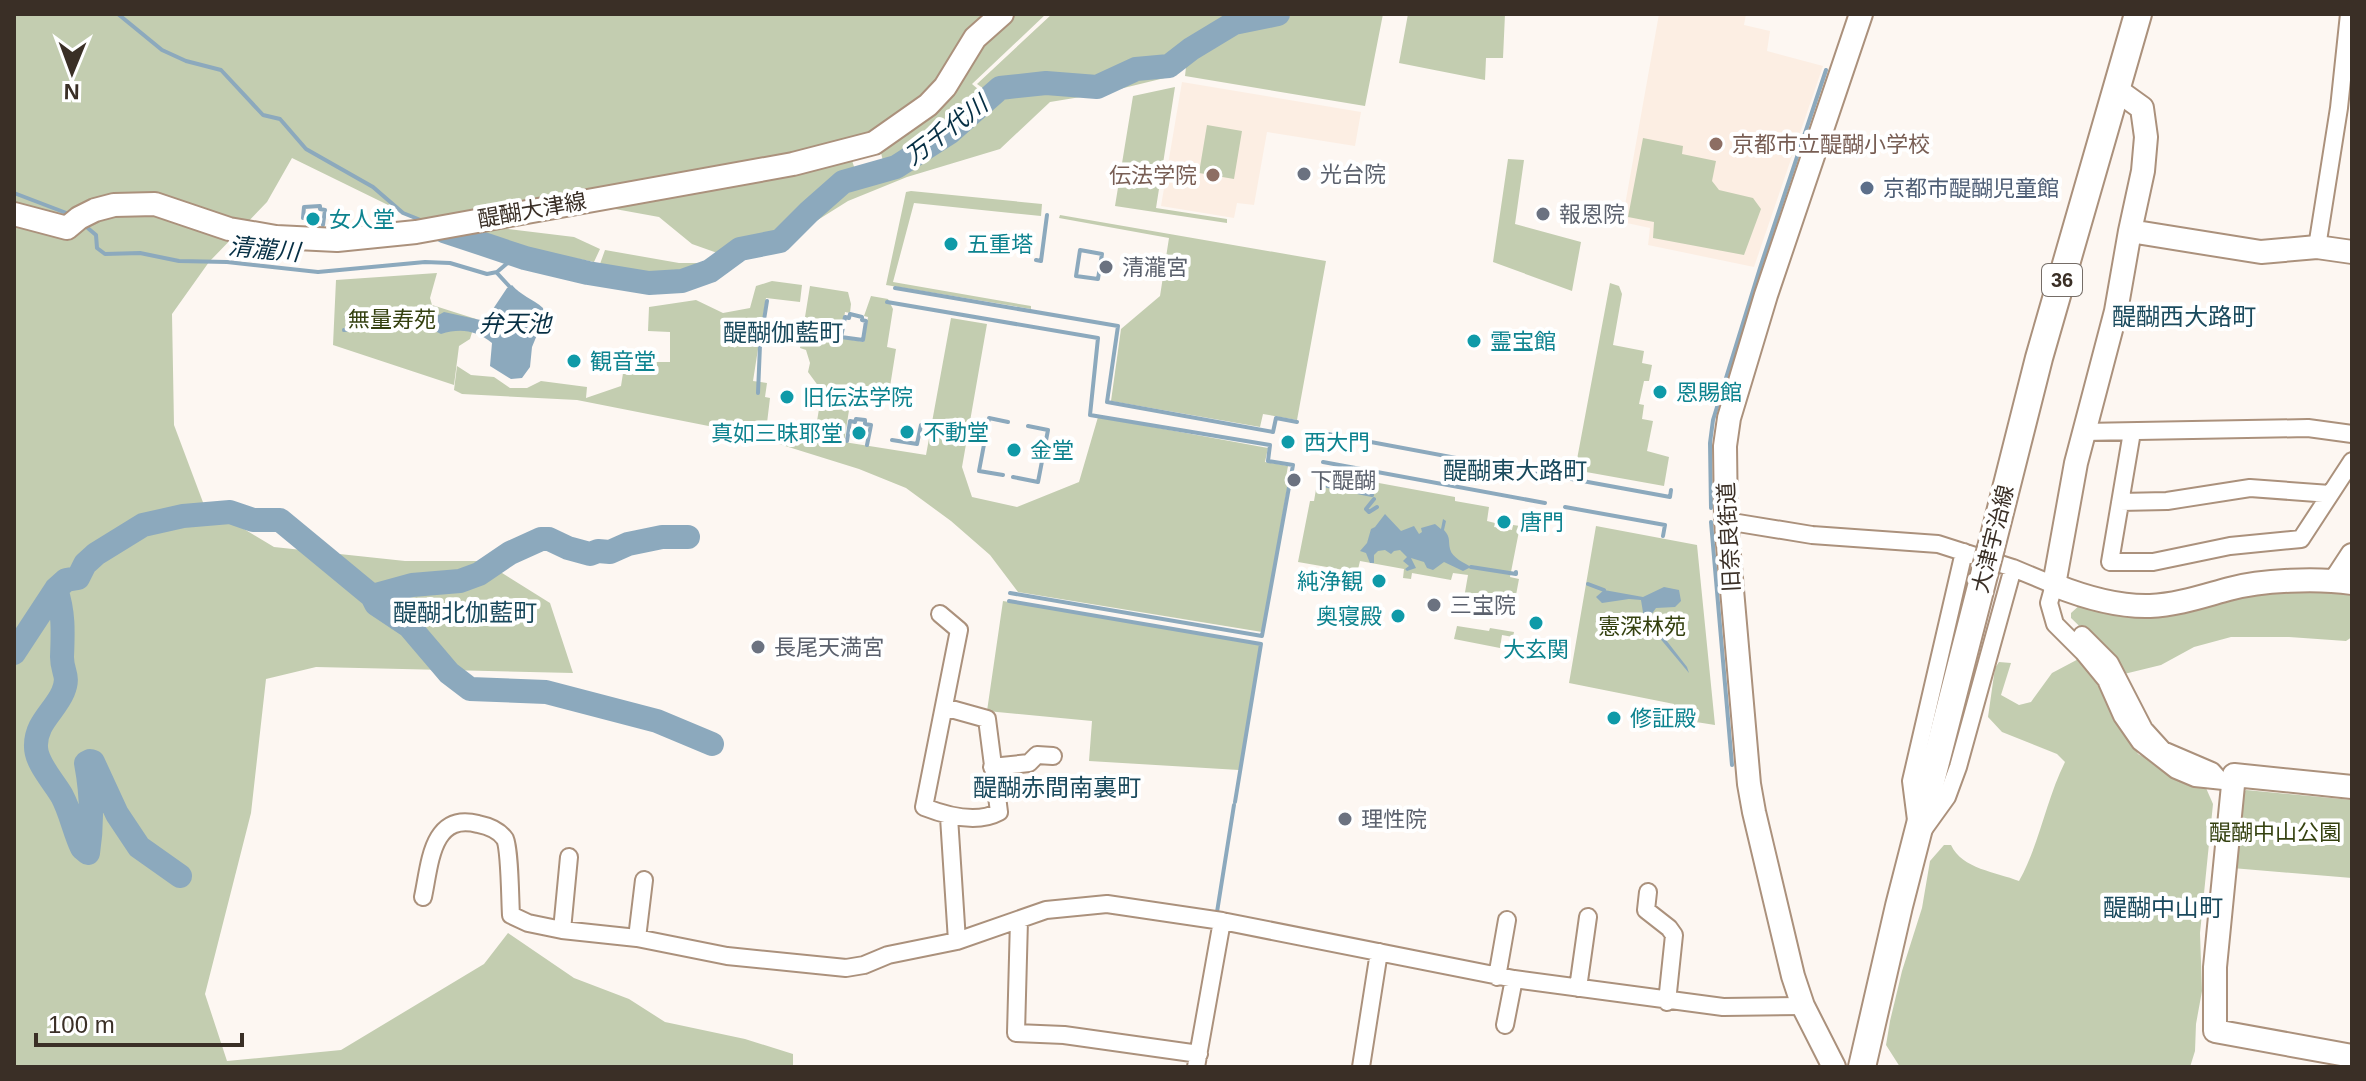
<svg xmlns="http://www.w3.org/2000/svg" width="2366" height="1081" font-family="Arial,'Noto Sans JP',sans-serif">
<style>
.built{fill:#fceee3}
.green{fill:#c3cdb0}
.water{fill:#8ca9bd}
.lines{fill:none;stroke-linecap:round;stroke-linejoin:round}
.stream{stroke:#8ca9bd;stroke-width:4}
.river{stroke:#8ca9bd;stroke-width:24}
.street-casing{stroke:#ab917c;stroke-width:20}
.secondary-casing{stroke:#ab917c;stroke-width:26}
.primary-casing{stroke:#ab917c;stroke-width:30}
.street{stroke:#fff;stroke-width:16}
.secondary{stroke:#fff;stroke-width:22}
.primary{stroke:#fff;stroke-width:26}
.primary-bridge-casing{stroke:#ab917c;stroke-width:30;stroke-linecap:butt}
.primary-bridge{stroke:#fff;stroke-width:26}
.education-dot{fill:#8d6e63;stroke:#fff;stroke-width:3}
.worship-dot{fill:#6b7280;stroke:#fff;stroke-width:3}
.service-dot{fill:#5c6f8a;stroke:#fff;stroke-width:3}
.culture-dot{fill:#0f9aa8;stroke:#fff;stroke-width:3}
.labels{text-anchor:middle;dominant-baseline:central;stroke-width:8;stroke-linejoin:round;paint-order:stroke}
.shield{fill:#fff;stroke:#756d67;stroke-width:2}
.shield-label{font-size:20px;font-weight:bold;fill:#3a2f26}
.education-label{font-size:22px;fill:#785e54;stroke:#fff;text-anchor:start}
.worship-label{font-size:22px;fill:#5b616d;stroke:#fff;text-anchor:start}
.service-label{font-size:22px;fill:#4e5e75;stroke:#fff;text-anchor:start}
.street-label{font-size:22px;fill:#3a2f26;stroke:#fff}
.culture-label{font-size:22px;fill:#0d838f;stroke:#fff;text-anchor:start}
.park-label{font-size:22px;fill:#354110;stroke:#fff}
.water-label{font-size:24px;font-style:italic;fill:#062f44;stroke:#fff}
.neighbourhood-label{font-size:24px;fill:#1a4a5d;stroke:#fff}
</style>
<rect width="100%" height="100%" fill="#fdf7f2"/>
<path class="built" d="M1659,14h87l-2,11 26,6 -3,20 56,15 -69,201 -106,-22 2,-17 -28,-6z
M1182,82l179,30 -6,34 -88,-14 -13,73 -17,-2 -3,15 -73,-12z"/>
<path class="green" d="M14,14h979l-52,70 -70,54 -440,88 -139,-68 -25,44 -58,60 -37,52 2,111 30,80 70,42 131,14h78l67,42 23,70 -257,-6 -50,12 -15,134 -46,181 22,67 114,-11 143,-86 24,-31 66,45 55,21 36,23 80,17 48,15v13h-779z
M1011,14h35l-74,70 13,11c-24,22 -68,64 -101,70l-4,-16z
M1052,14h175l2,6 -63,41 -30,3 -39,18 -51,-3 -47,8 -9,6 -13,-9z
M1286,14h97l-18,92 -180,-30 2,-18 37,-23 57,-13z
M1408,14h97l-2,44h-17l-1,22 -86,-17z
M1179,62l-2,13 -78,19 -49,8 -50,47 -93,28 -59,24 -59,37 56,-50 54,-19 53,-35 49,-42 45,-7 52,4 39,-17 32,-3z
M1175,87l-19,121 71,11v4l-112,-17 18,-110z
M1207,125l35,6 -8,48 -35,-6z
M1643,138l40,8 -1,8 34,7 -4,20 7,9 34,8 8,11 -17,46 -91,-17 1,-16 -26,-5z
M851,157l4,13 -14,6 -63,61 -40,7 -15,11 -31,-11 -33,-27 -55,-10z
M1508,159l16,1 -9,64 66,18 -9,49 -79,-29z
M911,191l131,13 -1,12 -127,-13 -21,79 138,24v3l-145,-24 20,-93z
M1060,215l266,46 -29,159 -34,-6 -3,13 -149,-26 10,-72 39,-33 9,-58 -110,-20z
M492,227l82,10 26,12 -6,13 -75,-15 -55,-19z
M605,250l74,13h31v3c-44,13 -67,7 -110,-2z
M437,273l-7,25 2,7 44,14 -6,20 -11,7 -5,39 -121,-40 3,-65z
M772,281l30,4 -2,17 -34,-4 -13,83 14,2 -2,14 5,1 -3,25 36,6 14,-8 5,-30 -14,-19 2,-9 -4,-13 -6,-2 10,-62 38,6 3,12 -1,9 -5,-1 -4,26 23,4 4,-25 -4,-1 7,-20 17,3 5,10 -6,38 9,2 -7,44 -21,4 -2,9 -16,-2 -6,38 82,13 25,-137 36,6 -25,143 10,30 45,10 62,-25 19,-65 170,31 -3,14 23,4 -2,11 3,1 -27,154 -244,-40 -28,-37 -39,-34 -45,-33 -47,-19 -115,-36 -167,-33 -115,-6 -8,-4 3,-24 14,9 23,2 16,11h17l14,-7 46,6 -1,11 35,-12 3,-19 20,-5h26v-30l-22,-1 1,-24 47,-7 27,13 27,-5 6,-22z
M1610,283l9,3 3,8 -9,51 31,6 -2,12 10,2 -3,16h-5l-5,23 5,1 -2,14 11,2 -6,30 22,6 -5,29 -89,-16z
M1319,472l136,25v4l34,6 -2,14 8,2 -1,4 18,3 1,-5 7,1 -10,51 9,2 -6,32 -18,-3v-5l-31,-5 4,-23 -15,-2 -2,7 -39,-7 -1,6 -8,-1 1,-9 -44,-8 -5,21 -12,-3 1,-9 -46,-8 12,-61h4z
M1596,526l101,19 18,180 -38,-6 -3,-15 -105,-21z
M2298,588l54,5v44l-6,4 -57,-4h-58l-37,10 -33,18 -41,10 -19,-28 -30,-29v-5l10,-9z
M1003,601l257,44 -21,125 -150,-9 3,-40 -105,-10z
M1457,626l32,5 1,-3 24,4 -1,5 -11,-2 -2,13 -46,-9z
M2086,655l52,99 68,34 7,16 -13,129 2,58 -6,33 -1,27 -5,16h-290l-14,-22 4,-24 12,-50 20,-63 8,-47 14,-16h7c11,24 45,27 68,36 21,-38 27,-81 46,-119l-8,-8 -55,-22 -14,-15 7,-49 4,-6 12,1 -10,32 18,10 12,-3 21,-29z
M2246,790l106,10v78l-120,-10 8,-72z"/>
<path class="water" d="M512,285c8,10 21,14 31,23l1,10 -12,29 -2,20 -8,11 -11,1 -21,-13 2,-23c-16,-13 -32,-15 -51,-9l-8,-4 2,-13 9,-5 41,9 22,-33z
M1385,514l16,17 13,-5 5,8 3,-2 -1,-4 14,-4 6,5 2,-10 3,2 -2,9c7,8 4,10 6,19 2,9 15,14 21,18l-8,4 -19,-9 -11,8 -6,-2 -3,-6 -13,-4 5,10 -9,3 -2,-2 4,-3 -6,-5 4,-4 -7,-7 -6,1 -3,3 -6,-4 -7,1 -4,4v8h-4l-4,-10 -6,-2 7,-8 4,-14 4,-2z
M1664,587l15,3 2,11 -6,6 -19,1 -5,7 1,7 35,45 2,6 -31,-37 -12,-5 -5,-31 -12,-1 -27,4 -6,-6 8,-7 39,7z"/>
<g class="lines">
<path class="stream" d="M118,14l44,36 24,11 35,9 42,45 17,4 26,30 67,38 30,26 20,8
M14,193l55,21
M303,218l1,-11 16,-1v3l5,1 -2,15
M83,224l13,11 1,13 8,6 35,-1 39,8 48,1 91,10 107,-10 25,1 37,11 10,-2 20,-17
M1080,250l22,4 -4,25 -22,-3z
M1036,260l5,1 6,-46
M497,273l12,13
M895,288l223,38 -11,76 166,30 3,-14 21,4
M887,302l211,36 -8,77 180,30 -2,16 25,4 -31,171 -252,-43
M850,314l12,3v3l4,1 -3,19 -22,-3 4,-20 4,1z
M344,330l85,-7
M758,393l2,-48 7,-44
M1328,434l225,42
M892,440l25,4 4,-19
M847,441l3,-20 5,1 1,-3 9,1v4l6,1 -4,20
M1323,462l222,41
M1003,475l-24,-4 10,-53 19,4
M1013,477l25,5 10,-52 -20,-4
M1566,478l104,19 1,-7
M1318,484l54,11
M1374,499l-8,10 3,3 8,-5
M1565,507l100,18 -2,11
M1711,508l-1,-65 3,-23 47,-152 66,-198
M1711,522l21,243
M1471,567l45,7v-2
M1588,584l16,6
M1009,601l252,43 -26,158
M1217,912l17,-107"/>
<path class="river" d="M444,231l81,27 63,15 61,10 33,-2 28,-10 30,-22 40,-8 29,-29 34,-30 53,-15 53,-34 51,-45 46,-5 51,4 39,-18 33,-3 22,-17 43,-26 44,-9
M56,589c8,24 7,43 6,68 0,16 8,18 1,35 -8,19 -28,31 -27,55 0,16 18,35 26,49 9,17 12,35 20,52l6,5c5,-31 4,-58 -2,-90l4,-2 3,1 24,52 22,33 41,29
M372,596l40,-11 48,-4 19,-7 31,-21 31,-14h8l19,9 22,6 8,-3 12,1 18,-8 34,-7h26
M14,653l42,-64 10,-9 12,-2 7,-14 11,-10 47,-29 40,-9 47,-4 23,8h27l92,76 4,8 33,22 40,47 21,16 76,3 111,29 55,23"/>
<g class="street-casing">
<path id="street" d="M2317,247l22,-139 10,-94
M2083,432l225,-4 44,6
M2132,432l-22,130h43l77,-16 71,-7 51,-78
M2120,502l47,-1 83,-13 80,6
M1726,521l86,14 126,9 75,24 41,17 -5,18 6,21 28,28 23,28 16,36 18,26 36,28 19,8 38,4
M940,614l19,16 -35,177c23,9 53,17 75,5l-12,-93 -43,-12
M2082,635l28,28 34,66 19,21 49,21 8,9
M992,767l37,-4 8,-8 16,1
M949,817l8,124
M1916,820l-5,-39 53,-229
M1924,829l23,-32 11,-30 55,-199
M1648,892l-2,18 23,18 5,7 -7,67
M423,897c7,-32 8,-85 55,-73 10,2 21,6 27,15 5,11 5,61 6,76l17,8 34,7 75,8 90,18 119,12 18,-3 24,-10 69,-14 89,-31 61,-6 115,17 292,58 209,28 80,-1
M1019,920l-3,113 48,2 135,19
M562,930l7,-73
M637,938l7,-58
M1497,977l10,-57
M1578,988l10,-71
M1505,1025l9,-46
M1196,1067l26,-146
M1361,1067l18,-115"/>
</g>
<g class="secondary-casing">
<path id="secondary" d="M2117,90l25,18 4,29 -3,34 -13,60 -14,80 -40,152 -22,122c30,12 63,22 96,21 27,-1 53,-10 79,-17 34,-9 88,-11 123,-6
M14,214l53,14 12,-10 16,-8 19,-5 41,-1 74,25 47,8 61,3 79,-8 377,-68 81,-21 54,-38 17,-18 30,-49 27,-24
M2130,231l131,21 56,-5 35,5
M2335,581l17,-26
M2352,787l-118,-12 -19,192v64l137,25
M1834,1067l-31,-61 -10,-30 -39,-164 -5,-28 -23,-263 -1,-75 4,-28 37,-123 95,-281"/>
</g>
<g class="primary-casing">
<path id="primary" d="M1991,548l48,-190 99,-344
M1862,1067l37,-161 86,-335"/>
</g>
<use href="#street" class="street"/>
<use href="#secondary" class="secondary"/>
<use href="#primary" class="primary"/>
<g class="primary-bridge-casing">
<path id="primary-bridge" d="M1985,571l6,-23"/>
</g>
<use href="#primary-bridge" class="primary-bridge"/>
</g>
<g class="education-dot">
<circle cx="1716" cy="144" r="8"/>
<circle cx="1213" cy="175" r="8"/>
</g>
<g class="worship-dot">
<circle cx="1304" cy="174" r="8"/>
<circle cx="1543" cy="214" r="8"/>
<circle cx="1106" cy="267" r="8"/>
<circle cx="1294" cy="480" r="8"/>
<circle cx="1434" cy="605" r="8"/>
<circle cx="758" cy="647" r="8"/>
<circle cx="1345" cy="819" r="8"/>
</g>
<circle class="service-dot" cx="1867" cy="188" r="8"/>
<g class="culture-dot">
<circle cx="313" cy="219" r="8"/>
<circle cx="951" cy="244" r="8"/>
<circle cx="1474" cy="341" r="8"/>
<circle cx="574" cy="361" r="8"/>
<circle cx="1660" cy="392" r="8"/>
<circle cx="787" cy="397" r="8"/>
<circle cx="907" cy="432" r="8"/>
<circle cx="859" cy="433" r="8"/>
<circle cx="1288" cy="442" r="8"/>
<circle cx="1014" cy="450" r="8"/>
<circle cx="1504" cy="522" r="8"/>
<circle cx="1379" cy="581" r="8"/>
<circle cx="1398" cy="616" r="8"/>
<circle cx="1536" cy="623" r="8"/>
<circle cx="1614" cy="718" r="8"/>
</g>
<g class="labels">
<rect class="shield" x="2042" y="264" width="40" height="32" rx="6"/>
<g class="shield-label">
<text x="2062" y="280">36</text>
</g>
<g class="education-label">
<text x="1732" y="144">京都市立醍醐小学校</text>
<text x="1197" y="175" text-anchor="end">伝法学院</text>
</g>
<g class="worship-label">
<text x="1320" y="174">光台院</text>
<text x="1559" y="214">報恩院</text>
<text x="1122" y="267">清瀧宮</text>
<text x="1310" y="480">下醍醐</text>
<text x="1450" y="605">三宝院</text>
<text x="774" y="647">長尾天満宮</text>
<text x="1361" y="819">理性院</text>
</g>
<g class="service-label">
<text x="1883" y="188">京都市醍醐児童館</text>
</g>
<g class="street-label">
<text transform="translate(532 210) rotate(-10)">醍醐大津線</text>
<text transform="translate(1729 537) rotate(-93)">旧奈良街道</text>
<text transform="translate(1993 539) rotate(-76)">大津宇治線</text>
</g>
<g class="culture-label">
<text x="329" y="219">女人堂</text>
<text x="967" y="244">五重塔</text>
<text x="1490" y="341">霊宝館</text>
<text x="590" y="361">観音堂</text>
<text x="1676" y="392">恩賜館</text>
<text x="803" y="397">旧伝法学院</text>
<text x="923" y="432">不動堂</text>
<text x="843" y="433" text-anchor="end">真如三昧耶堂</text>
<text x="1304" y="442">西大門</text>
<text x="1030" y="450">金堂</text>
<text x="1520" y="522">唐門</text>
<text x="1363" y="581" text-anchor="end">純浄観</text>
<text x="1382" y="616" text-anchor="end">奥寝殿</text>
<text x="1536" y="649" text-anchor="middle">大玄関</text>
<text x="1630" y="718">修証殿</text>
</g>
<g class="park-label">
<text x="392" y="319">無量寿苑</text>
<text x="1642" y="626">憲深林苑</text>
<text x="2275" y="832">醍醐中山公園</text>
</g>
<g class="water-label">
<text transform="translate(946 130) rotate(-37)">万千代川</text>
<text transform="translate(264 249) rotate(5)">清瀧川</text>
<text x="515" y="323">弁天池</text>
</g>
<g class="neighbourhood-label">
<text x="2184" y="316">醍醐西大路町</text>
<text x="783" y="332">醍醐伽藍町</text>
<text x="1515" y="470">醍醐東大路町</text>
<text x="465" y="612">醍醐北伽藍町</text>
<text x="1057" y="787">醍醐赤間南裏町</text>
<text x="2163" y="907">醍醐中山町</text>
</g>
</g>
<rect width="2366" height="1081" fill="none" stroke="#3a2f26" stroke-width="32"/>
<g transform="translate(72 72) rotate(181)" stroke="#ffffff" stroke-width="6" paint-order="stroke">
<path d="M0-6L14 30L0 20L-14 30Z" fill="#3a2f26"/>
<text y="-12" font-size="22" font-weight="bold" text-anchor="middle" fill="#3a2f26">N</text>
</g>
<path d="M36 1033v12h206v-12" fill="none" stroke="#3a2f26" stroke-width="4"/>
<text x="48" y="1033" font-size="24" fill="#3a2f26" stroke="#ffffff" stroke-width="6" paint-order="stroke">100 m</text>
</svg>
